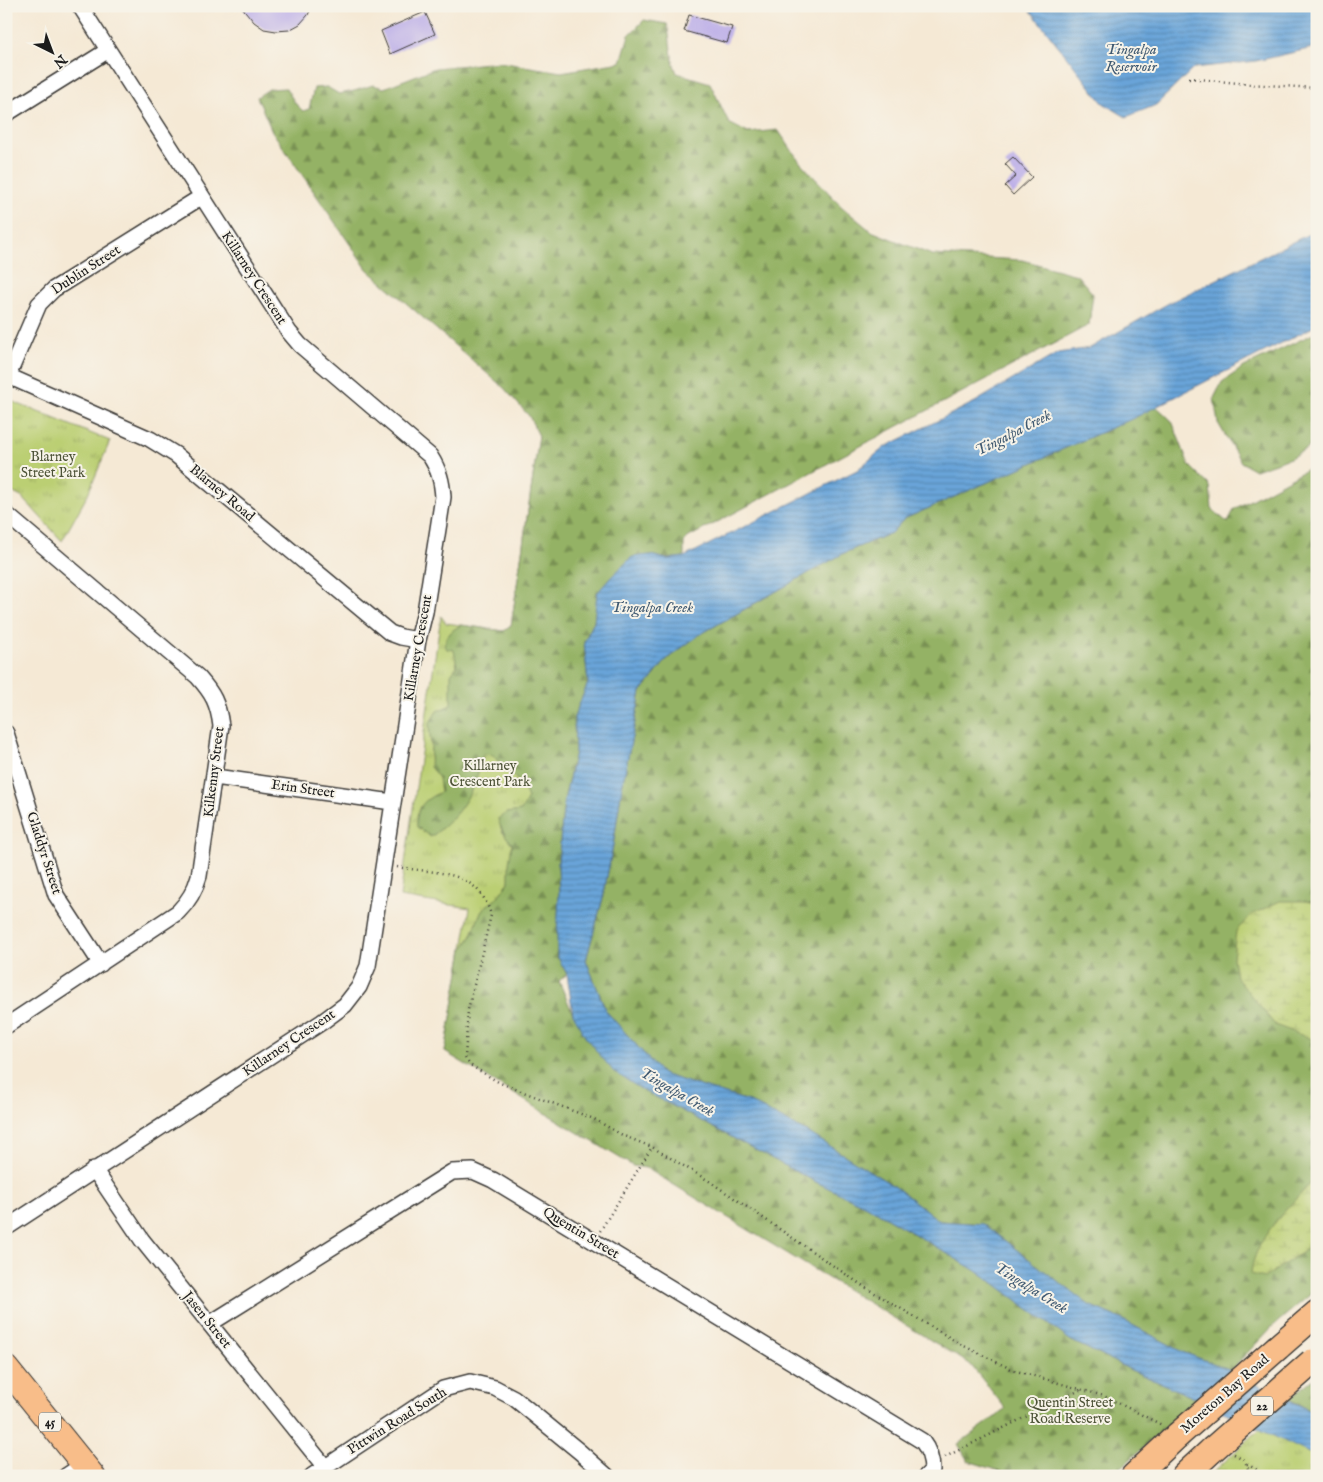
<svg xmlns="http://www.w3.org/2000/svg" width="1323" height="1482" font-family="'IM FELL English',serif">
<style>
.grass{fill:url(#grass-tufts);stroke:#6c7648}
.forest{fill:url(#forest-firs);stroke:#586740}
.wetland{fill:url(#wetland-marsh);stroke:#6c7648}
.water{fill:url(#water-rules);stroke:#42607a}
.building{fill:#baace8}
.lines{fill:none;stroke-linecap:round;stroke-linejoin:round}
.minor-casing{stroke:#3d3b38;stroke-width:18}
.primary-casing{stroke:#3d3b38;stroke-width:26}
.trunk-casing{stroke:#3d3b38;stroke-width:28}
.path{stroke:#3d3b38;stroke-width:2.5;stroke-dasharray:1 4;stroke-linecap:butt}
.minor{stroke:#fff;stroke-width:15}
.primary{stroke:#f8bd89;stroke-width:24}
.trunk{stroke:#f8bd89;stroke-width:25}
.trunk-bridge-casing{stroke:#3d3b38;stroke-width:28;stroke-linecap:butt}
.trunk-bridge{stroke:#f8bd89;stroke-width:25}
.labels{text-anchor:middle;dominant-baseline:central;stroke-width:4;stroke-linejoin:round;paint-order:stroke}
.shield{fill:#f7f3e8;stroke:#5e5c59;stroke-width:1}
.shield-label{font-size:12px;font-weight:bold;fill:#1c1c1c}
.street-label{font-size:14px;fill:#1c1c1c;stroke:#f7f3e8}
.park-label{font-size:14px;fill:#4c5236;stroke:#f7f3e8}
.water-label{font-size:15px;font-style:italic;fill:#3f5971;stroke:#f7f3e8}
</style>
<defs>
<pattern id="grass-tufts" width="24" height="20" patternUnits="userSpaceOnUse" patternTransform="scale(1.25)"><rect width="24" height="20" fill="#bbcf73"/><path d="M3 7l-1-3M5 7V3M7 7l1-3M15 17l-1-3M17 17v-4M19 17l1-3" fill="none" stroke="#a0b163"/></pattern>
<pattern id="forest-firs" width="22" height="20" patternUnits="userSpaceOnUse" patternTransform="scale(1.25)"><rect width="22" height="20" fill="#94b265"/><path d="M5 1l3.5 6h-7zM16 11l3.5 6h-7z" fill="#789052"/></pattern>
<pattern id="wetland-marsh" width="20" height="14" patternUnits="userSpaceOnUse" patternTransform="scale(1.25)"><rect width="20" height="14" fill="#bbcf73"/><path d="M1 5h8M5 5V1M11 12h8M15 12V8" fill="none" stroke="#a0b163"/></pattern>
<pattern id="water-rules" width="6" height="5" patternUnits="userSpaceOnUse" patternTransform="scale(1.25)"><rect width="6" height="5" fill="#69a4d9"/><path d="M0 2.5h6" fill="none" stroke="#5685af"/></pattern>
</defs>
<rect width="100%" height="100%" fill="#f7f3e8"/>
<filter id="ink" filterUnits="userSpaceOnUse"><feTurbulence type="fractalNoise" baseFrequency=".02" numOctaves="2"/><feDisplacementMap in="SourceGraphic" scale="10" xChannelSelector="R" yChannelSelector="G"/><feConvolveMatrix kernelMatrix="1 2 1 2 8 2 1 2 1" color-interpolation-filters="sRGB"/></filter>
<filter id="wash" filterUnits="userSpaceOnUse"><feTurbulence type="fractalNoise" baseFrequency=".0096" numOctaves="4" result="noise"/><feDisplacementMap in="SourceGraphic" scale="20" xChannelSelector="R" yChannelSelector="G"/><feGaussianBlur stdDeviation="1.12" result="paint"/><feColorMatrix in="noise" values="0 0 0 0 0 0 0 0 0 0 0 0 0 0 0 0 0 1.4 0 .05"/><feComposite in="paint" operator="in"/></filter>
<g filter="url(#wash)">
<rect width="100%" height="100%" fill="#f5e9d5"/>
<path class="grass" d="M6,399l104,42 -23,55 -25,45 -39,-43 -17,-9z
M539,436l28,291 -122,325 25,-144 -70,-11 41,-281 5,7 58,8 7,-5z
M1274,1416l43,22v38h-108z"/>
<path class="forest" d="M644,20l23,4c4,17 3,33 10,49l33,10 19,40 19,10 30,-3 22,32 42,45 29,24 61,24 90,5 55,15 16,19 -4,31 -400,212 -5,4v16l-17,2 -17,-4 -39,22 -13,16 -4,29 -10,20 4,41 -14,34 1,35 -11,49 -6,62 1,30 -2,63 10,18 -8,7 14,33 68,75 173,92 56,27 53,31 63,38 84,63 61,30 66,29 -85,77h-104l-1,-3 -39,-12 -10,-17 48,-35 -36,-45 -324,-196 -13,-2 -188,-114 18,-103 8,-12 9,-23 5,-7 11,-8 13,-17v-18l3,-20 -10,-13 -4,-12 8,-6 15,-2 7,-13 -6,-15 -17,-13 -12,-15 -10,-1c-9,39 -21,59 -52,83l-14,-10c-2,-20 8,-28 24,-35l-2,-14 -9,-11 1,-21 -2,-22 8,-13 14,-6v-31l6,-8 -3,-16 -7,-1 -3,-4c3,-10 8,-16 18,-20l42,6 7,-5 28,-190 -10,-20 -25,-28 -137,-119 -95,-138 -15,-34 12,-8 17,-1 9,15 8,8 6,-2 5,-21 13,-1 12,7 15,-3 19,-6 11,3 51,-20 64,-6 62,10 60,-10 8,-27z
M1317,332v111l-27,15 -35,12 -14,-8 -23,-39 -4,-25 8,-16 22,-15z
M1156,406l16,15 17,44 21,21 2,23 16,14 6,-14 83,-45v439l-13,-2 9,139 4,1v138l-5,3 -37,40 -24,52 14,3 52,-35v47l-44,37 -42,44 -46,-17 -64,-34 -32,-14 -106,-81 -43,-3 -43,-33 -85,-53 -64,-34 -86,-27 -56,-63 -20,-51 17,-62 11,-58 8,-53 19,-95 27,-34 31,-23 145,-82 47,-20 13,-14 230,-101z
M1317,1375v39l-28,-15z"/>
<path class="wetland" d="M1280,901h24l13,2v138l-42,-16 -39,-48 -3,-19 3,-27 15,-16z
M1317,1179v63l-53,36 -13,-4c3,-36 38,-67 61,-92z"/>
<path class="water" d="M1027,6h290v41l-61,14 -62,7 -38,37 -30,12 -23,-14z
M1317,230v95l-183,93 -230,101 -13,14 -47,20 -145,82 -31,23 -27,34 -19,95 -8,53 -11,58 -17,62 20,51 56,63 86,27 64,34 85,53 43,33 43,3 106,81 32,14 64,34 41,15 91,46v43l-120,-58 -66,-29 -61,-30 -84,-63 -63,-38 -53,-31 -56,-27 -173,-92 -27,-17 -28,-34 -13,-24 -6,-40 -10,-18v-21l2,-42 -1,-30 6,-62 11,-49 -1,-35 14,-34 -4,-41 10,-20 3,-29 14,-16 21,-20 18,-2 17,4 17,-2 173,-87 28,-23 90,-45 83,-49 32,-5 79,-45z"/>
<g id="blocks">
<path class="building" d="M241,6h71l-4,9 -8,9 -11,6 -13,1 -12,-2 -10,-7z
M425,12l10,22 -45,20 -9,-23z
M689,15l43,12 -5,16 -43,-12z
M1013,157l19,20 -19,18 -8,-9 11,-10 -11,-12z"/>
</g>
</g>
<g filter="url(#ink)">
<use href="#blocks" fill-opacity="0" stroke="#3d3b38" stroke-width="1"/>
<g class="lines">
<g class="minor-casing">
<path id="minor" d="M6,114l101,-63
M6,375l144,64 26,16 214,178 11,4 17,3
M8,376l31,-72 15,-15 147,-92
M6,514l192,163c15,17 20,26 23,49l-22,150c-4,15 -10,25 -21,36l-172,114
M6,733l50,162 45,69
M215,777l177,25
M94,1169l48,71 183,227
M6,1228l316,-206 23,-17 14,-18 9,-21 50,-326 7,-28 18,-115c-1,-16 -4,-27 -13,-41l-130,-111 -11,-13 -209,-326
M211,1323l241,-151 21,-1 20,9 429,261c7,9 10,17 10,29l-6,6
M66,1476l18,-12
M312,1476l131,-87 27,-7 25,6 19,10 66,54 27,24"/>
</g>
<g class="primary-casing">
<path id="primary" d="M6,1368l87,108"/>
</g>
<g class="trunk-casing">
<path id="trunk" d="M1278,1347l39,-34
M1134,1476l44,-41
M1184,1476l28,-26"/>
</g>
<path class="path" d="M1189,78l59,6 69,4
M397,867c39,7 81,1 94,48l-23,95 -3,48 5,7 30,18 94,36 30,17 28,11 57,34 154,105 99,59 51,25 91,26 58,29
M600,1231l52,-84
M6,1424l8,-6
M1234,1454c11,5 14,10 15,22
M945,1457l137,-68
M1247,1464l20,12"/>
<use href="#minor" class="minor"/>
<use href="#primary" class="primary"/>
<use href="#trunk" class="trunk"/>
<g class="trunk-bridge-casing">
<path id="trunk-bridge" d="M1178,1435l100,-88
M1212,1450l100,-88"/>
</g>
<use href="#trunk-bridge" class="trunk-bridge"/>
</g>
</g>
<g class="labels">
<g class="shield">
<rect x="1251" y="1396.5" width="22" height="19" rx="4"/>
<rect x="39" y="1412.5" width="22" height="19" rx="4"/>
</g>
<g class="shield-label">
<text x="1262" y="1406">22</text>
<text x="50" y="1422">45</text>
</g>
<g class="street-label">
<text transform="translate(86 270) rotate(-33)">Dublin Street</text>
<text transform="translate(254 278) rotate(57)">Killarney Crescent</text>
<text transform="translate(222 493) rotate(40)">Blarney Road</text>
<text transform="translate(418 648) rotate(-80)">Killarney Crescent</text>
<text transform="translate(214 772) rotate(-83)">Kilkenny Street</text>
<text transform="translate(303 789) rotate(8)">Erin Street</text>
<text transform="translate(44 853) rotate(72)">Gladdyr Street</text>
<text transform="translate(289 1043) rotate(-34)">Killarney Crescent</text>
<text transform="translate(581 1233) rotate(31)">Quentin Street</text>
<text transform="translate(207 1320) rotate(51)">Jasen Street</text>
<text transform="translate(1225 1394) rotate(-41)">Moreton Bay Road</text>
<text transform="translate(397 1421) rotate(-32)">Pittwin Road South</text>
</g>
<g class="park-label">
<text x="53" y="457">Blarney<tspan x="53" dy="16">Street Park</tspan></text>
<text x="490" y="766">Killarney<tspan x="490" dy="16">Crescent Park</tspan></text>
<text x="1070" y="1403">Quentin Street<tspan x="1070" dy="16">Road Reserve</tspan></text>
</g>
<g class="water-label">
<text x="1131" y="49">Tingalpa<tspan x="1131" dy="17">Reservoir</tspan></text>
<text transform="translate(1013 433) rotate(-27)">Tingalpa Creek</text>
<text x="652" y="607">Tingalpa Creek</text>
<text transform="translate(677 1092) rotate(30)">Tingalpa Creek</text>
<text transform="translate(1031 1288) rotate(32)">Tingalpa Creek</text>
</g>
</g>
<rect width="1323" height="1482" fill="none" stroke="#f7f3e8" stroke-width="25"/>
<g transform="translate(52 52) rotate(138)" stroke="#f7f3e8" stroke-width="4" paint-order="stroke">
<path d="M0-4L9 19L0 12L-9 19Z" fill="#1c1c1c"/>
<text y="-8" font-size="14" font-weight="bold" text-anchor="middle" fill="#1c1c1c">N</text>
</g>
</svg>
